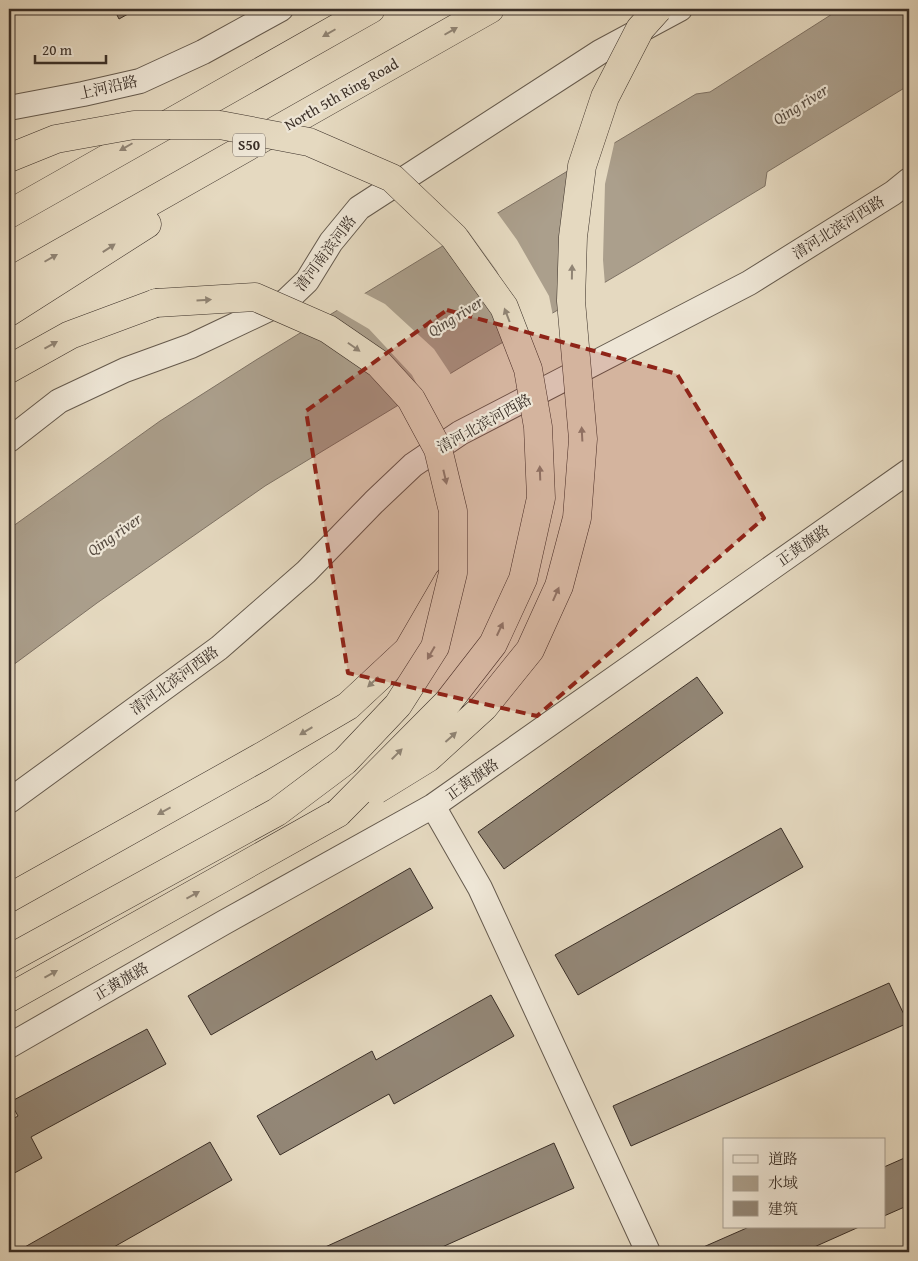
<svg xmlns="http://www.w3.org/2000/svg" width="918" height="1261" font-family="'Gentium Book Plus','Noto Serif SC',serif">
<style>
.water{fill:#ab9f8c;stroke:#7e7264}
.pier{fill:#e5d9c0}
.building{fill:#938777;stroke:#3a2f27}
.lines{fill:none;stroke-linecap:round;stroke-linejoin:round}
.minor-casing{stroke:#655a4d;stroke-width:26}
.highway-casing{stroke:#3a2f27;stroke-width:29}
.minor{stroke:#eee6d6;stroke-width:24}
.highway{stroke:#e5d9c0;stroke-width:28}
.highway-bridge-casing{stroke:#3a2f27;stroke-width:29;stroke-linecap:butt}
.highway-bridge{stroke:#e5d9c0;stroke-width:28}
.oneway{fill:#908474}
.marked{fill:#8f2418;fill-opacity:0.2;stroke:#8f2418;stroke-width:4;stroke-dasharray:10 6;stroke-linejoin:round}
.labels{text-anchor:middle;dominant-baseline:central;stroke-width:4.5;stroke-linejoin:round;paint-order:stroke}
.shield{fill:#eee6d6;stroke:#70665c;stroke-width:1}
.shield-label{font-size:14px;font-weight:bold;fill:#3a2f27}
.street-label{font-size:15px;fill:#3a2f27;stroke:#eee6d6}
.water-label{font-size:16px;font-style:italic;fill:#564b40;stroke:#eee6d6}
</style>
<rect width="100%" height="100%" fill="#e5d9c0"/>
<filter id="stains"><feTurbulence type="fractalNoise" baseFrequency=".004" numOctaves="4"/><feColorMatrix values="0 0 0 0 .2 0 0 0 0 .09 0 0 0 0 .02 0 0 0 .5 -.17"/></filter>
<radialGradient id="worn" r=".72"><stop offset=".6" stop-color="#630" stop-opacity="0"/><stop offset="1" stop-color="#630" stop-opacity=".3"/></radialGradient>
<path class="water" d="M840,9h69v80l-3,-2 -139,85 -2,14 -129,78 -165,97 -206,125 -168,117 -88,65v-139l151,-108 96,-61 175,-107 265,-159 14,-2z"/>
<path class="pier" d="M615,140l-10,44 -2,76 2,25 -22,13 5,-142z
M496,211l21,29 32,56 4,20 -28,16 -28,-61 -31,-43z
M362,292l23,12 49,45 18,27 -30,18 -10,-19 -43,-46 -34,-20z"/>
<path class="building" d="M114,9h23l-18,10z
M697,677l26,36 -219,156 -26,-37z
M781,828l22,39 -225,128 -23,-40z
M410,868l23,40 -222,127 -23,-39z
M889,983l19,40 -277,123 -18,-40z
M491,995l23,41 -120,68 -5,-10 -109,61 -23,-39 115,-65 4,9z
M147,1029l19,35 -135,73 11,21 -33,18v-55l9,-5 -8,-14z
M210,1142l22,38 -127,72h-89z
M554,1143l20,45 -143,64h-106l-2,-4z
M909,1156v49l-25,11v-49z
M749,1227h110l-56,25h-111z"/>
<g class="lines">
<g class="minor-casing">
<path id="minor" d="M9,108l74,-14 57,-13 63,-29 78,-43
M9,440l50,-39 66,-31 66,-24 95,-45 21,-20 24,-39 28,-34 241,-156 80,-43
M9,801l210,-153 87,-76 68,-70 39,-37 47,-32 289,-150 144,-90 16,-13
M433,806l47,82 168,364
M9,1046l214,-123 210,-117 476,-335"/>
</g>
<g class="highway-casing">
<path id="highway" d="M9,214l362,-205
M9,282l481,-273
M9,312l138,-88
M9,369l61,-34 86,-32
M9,898l250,-140 89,-52 60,-56 40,-69
M9,998l329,-185"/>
</g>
<use href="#minor" class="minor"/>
<use href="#highway" class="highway"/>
<g class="highway-bridge-casing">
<path id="highway-bridge" d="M9,158l47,-19 78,-14h86l89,17 83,36 62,59 50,70 24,62 10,58 3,71 -18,81 -30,65 -45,58 -110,111
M376,790l52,-32 56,-51 46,-57 29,-64 18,-68 6,-79 -12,-138 2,-64 9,-71 23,-69 35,-68 18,-20
M9,959l268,-147 68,-51 53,-56 37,-58 18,-74v-62l-15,-62 -27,-50 -32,-35 -51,-35 -73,-32 -99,6"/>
</g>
<use href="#highway-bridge" class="highway-bridge"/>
</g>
<defs><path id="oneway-solid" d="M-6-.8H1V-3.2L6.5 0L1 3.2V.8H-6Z" transform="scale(1.25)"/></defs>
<g class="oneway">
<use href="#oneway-solid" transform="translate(451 31) rotate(-30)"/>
<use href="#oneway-solid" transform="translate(329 33) rotate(150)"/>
<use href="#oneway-solid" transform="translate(126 147) rotate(150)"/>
<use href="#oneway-solid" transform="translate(109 248) rotate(-33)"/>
<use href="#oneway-solid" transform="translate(51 258) rotate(-30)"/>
<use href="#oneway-solid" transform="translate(572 272) rotate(-89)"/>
<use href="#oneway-solid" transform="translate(204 300) rotate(-3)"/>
<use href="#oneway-solid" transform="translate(507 315) rotate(-111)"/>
<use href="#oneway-solid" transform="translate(51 345) rotate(-29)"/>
<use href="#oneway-solid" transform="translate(354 347) rotate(35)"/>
<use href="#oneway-solid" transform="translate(582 434) rotate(-93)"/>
<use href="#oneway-solid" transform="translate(540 473) rotate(-92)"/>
<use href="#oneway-solid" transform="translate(445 477) rotate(77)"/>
<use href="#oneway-solid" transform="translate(556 594) rotate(-66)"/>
<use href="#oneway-solid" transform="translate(500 629) rotate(-65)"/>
<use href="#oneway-solid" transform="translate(431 653) rotate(120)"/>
<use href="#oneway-solid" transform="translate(373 682) rotate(137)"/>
<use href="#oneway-solid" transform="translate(306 731) rotate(149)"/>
<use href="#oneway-solid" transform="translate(451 737) rotate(-42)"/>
<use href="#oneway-solid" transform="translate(397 754) rotate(-45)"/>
<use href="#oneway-solid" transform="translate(164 811) rotate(151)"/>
<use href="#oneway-solid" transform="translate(193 895) rotate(-29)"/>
<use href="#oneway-solid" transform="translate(51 974) rotate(-29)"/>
</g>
<path class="marked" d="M447,310l230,64 87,144 -227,198 -189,-43 -42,-262z"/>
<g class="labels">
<rect class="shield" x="233" y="133.5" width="32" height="23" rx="4"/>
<g class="shield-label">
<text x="249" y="145">S50</text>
</g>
<g class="street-label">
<text transform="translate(108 87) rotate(-13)">上河沿路</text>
<text transform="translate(341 94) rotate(-30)">North 5th Ring Road</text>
<text transform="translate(838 227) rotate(-32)">清河北滨河西路</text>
<text transform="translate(325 253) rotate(-53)">清河南滨河路</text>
<text transform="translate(484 423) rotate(-29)">清河北滨河西路</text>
<text transform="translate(803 545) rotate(-35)">正黄旗路</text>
<text transform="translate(174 680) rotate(-36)">清河北滨河西路</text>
<text transform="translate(472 779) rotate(-35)">正黄旗路</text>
<text transform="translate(121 981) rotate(-30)">正黄旗路</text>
</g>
<g class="water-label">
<text transform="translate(800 104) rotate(-32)">Qing river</text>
<text transform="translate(455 316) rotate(-32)">Qing river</text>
<text transform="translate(114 534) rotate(-35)">Qing river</text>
</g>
</g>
<rect width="918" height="1261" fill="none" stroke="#e5d9c0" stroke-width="30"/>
<rect x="10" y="10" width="898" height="1241" fill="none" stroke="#3a2f27" stroke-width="2.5"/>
<rect x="15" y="15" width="888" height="1231" fill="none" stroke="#3a2f27"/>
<rect x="723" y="1138" width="162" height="90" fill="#eee6d6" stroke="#a69d90"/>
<rect x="733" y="1155" width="25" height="8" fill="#eee6d6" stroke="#a69d90"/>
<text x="768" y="1164" font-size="15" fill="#3a2f27">道路</text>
<rect x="733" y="1176" width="25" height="15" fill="#ab9f8c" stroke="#a69d90"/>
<text x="768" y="1188" font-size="15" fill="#3a2f27">水域</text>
<rect x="733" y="1201" width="25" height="15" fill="#938777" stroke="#a69d90"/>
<text x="768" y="1214" font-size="15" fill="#3a2f27">建筑</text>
<path d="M35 55v8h71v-8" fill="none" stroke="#3a2f27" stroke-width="2.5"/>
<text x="42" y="55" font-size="15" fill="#3a2f27" stroke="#eee6d6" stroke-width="4" paint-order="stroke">20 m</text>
<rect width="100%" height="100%" filter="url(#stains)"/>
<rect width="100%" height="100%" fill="url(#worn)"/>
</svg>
